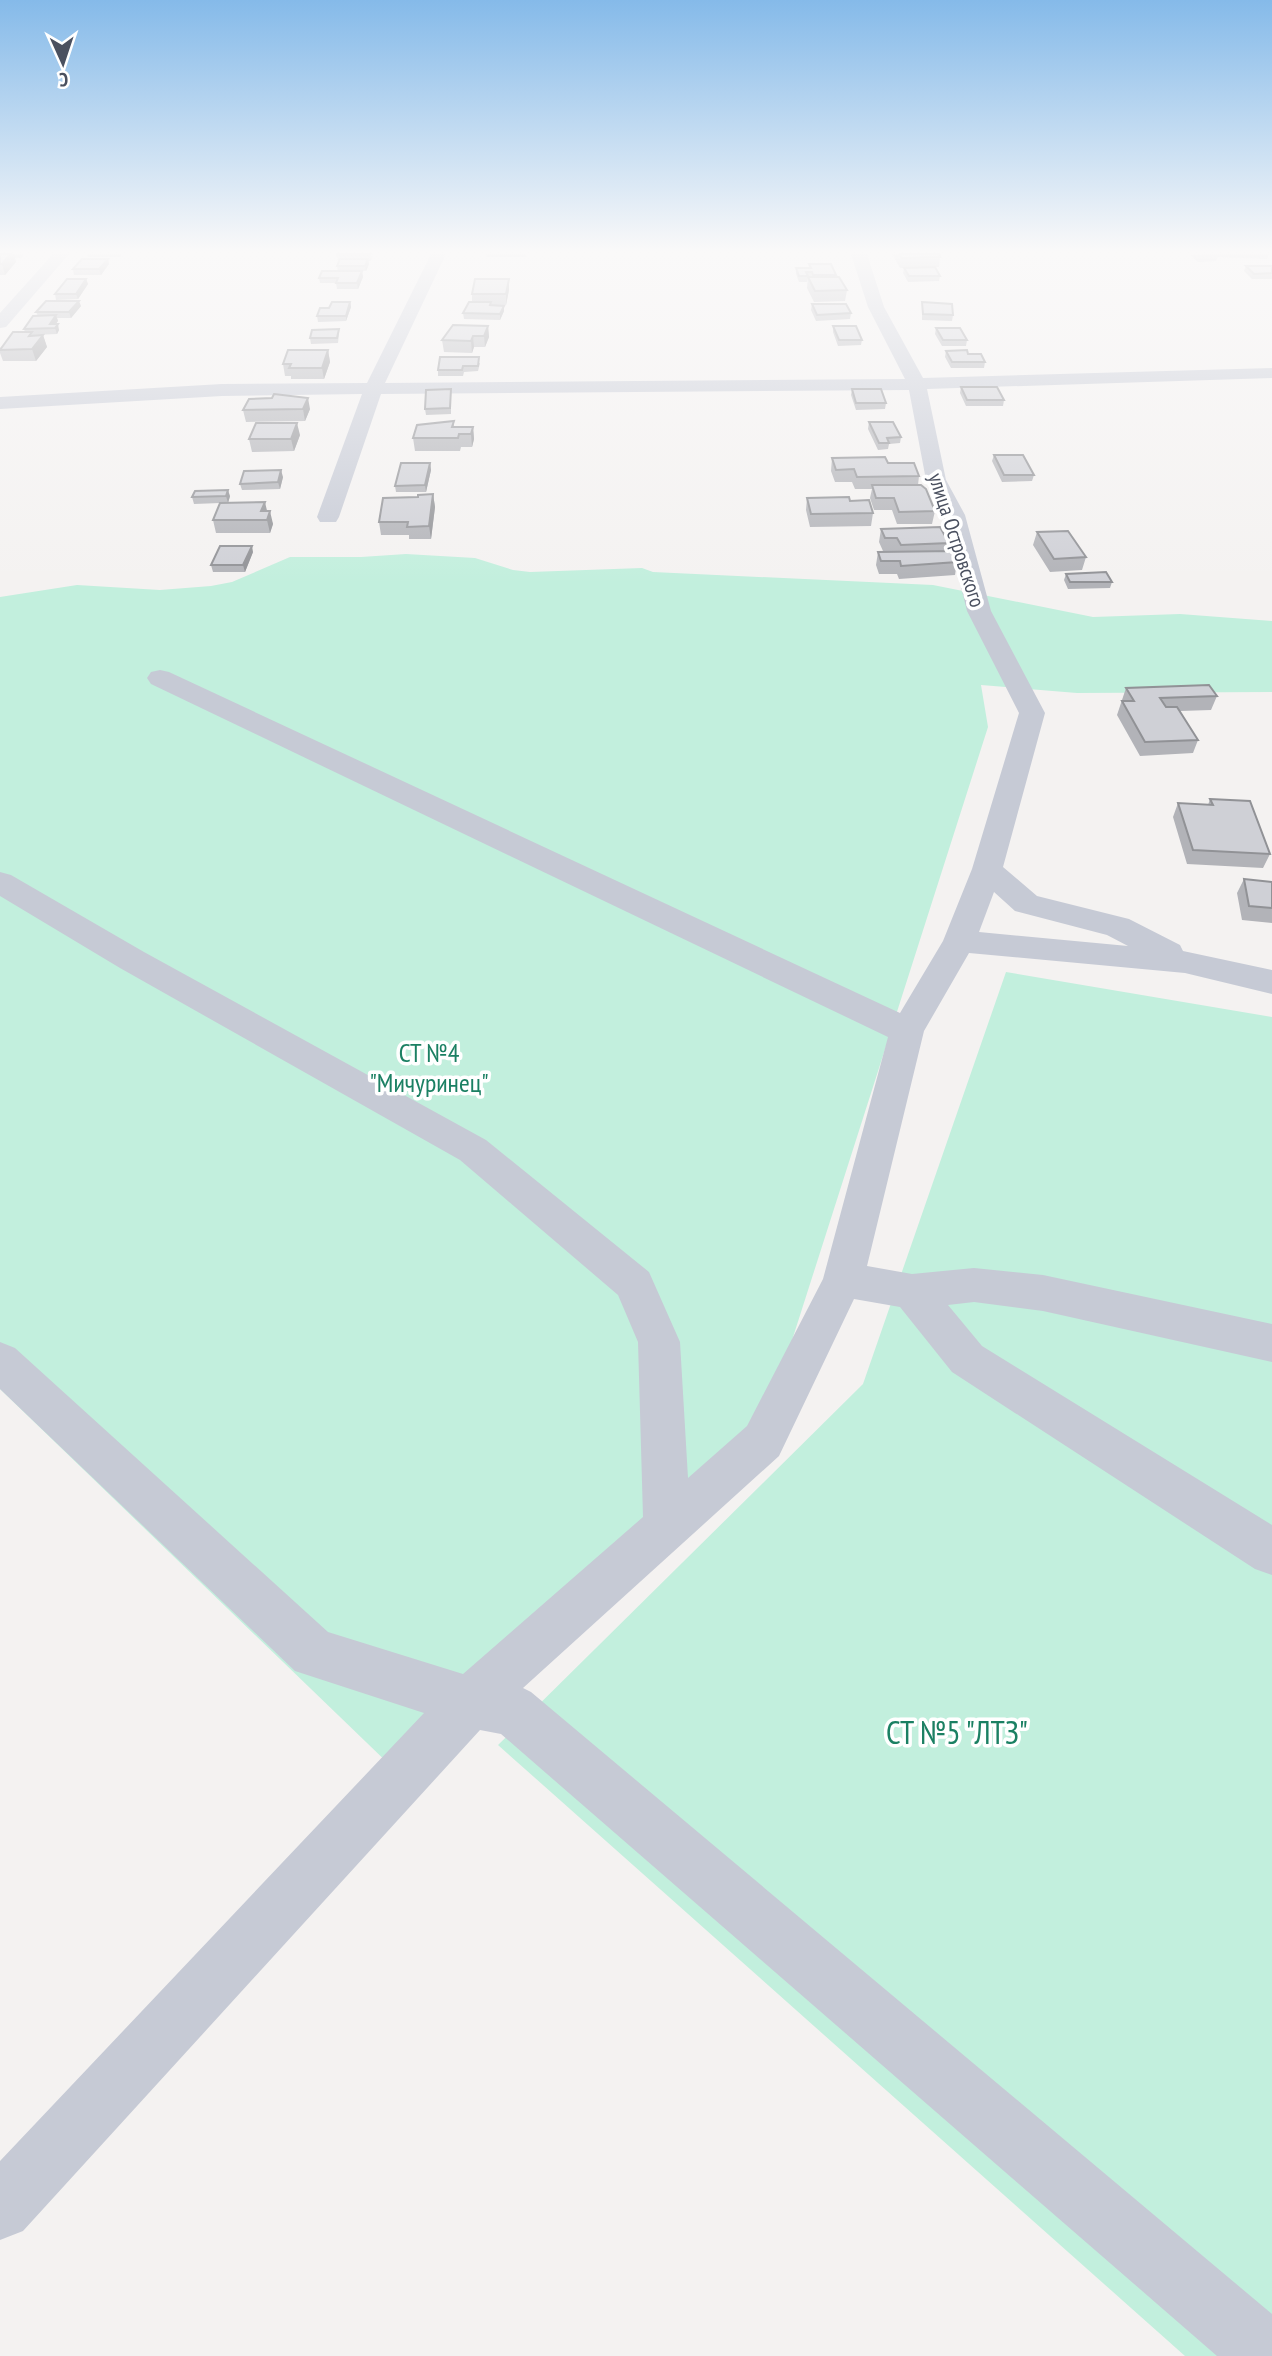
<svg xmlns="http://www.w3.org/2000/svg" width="1272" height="2356" font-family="'PT Sans Narrow',sans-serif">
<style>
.green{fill:#c2efdd}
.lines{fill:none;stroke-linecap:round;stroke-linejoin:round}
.minor{fill:#c6cad5;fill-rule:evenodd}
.wall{fill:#b2b3b8}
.shaded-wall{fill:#919296}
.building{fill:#cfd0d6;stroke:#919296;stroke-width:2}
.labels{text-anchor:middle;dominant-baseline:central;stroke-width:7;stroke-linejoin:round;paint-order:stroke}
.far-street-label{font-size:21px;fill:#4a505f;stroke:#fff}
.park-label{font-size:26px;fill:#1b8063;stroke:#fff}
.near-park-label{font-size:32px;fill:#1b8063;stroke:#fff}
</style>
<rect width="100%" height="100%" fill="#f4f2f1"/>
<path class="green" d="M406,554l69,4 38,12 17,2 112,-4 11,4 280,13 160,32 87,-3 92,7v71l-195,1 -96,-8 7,42 -217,679 -376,364 -395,-381v-792l77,-12 83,5 51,-4 21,-4 58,-25h71z
M1006,972l266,45v1339h-87l-687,-611 365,-361z"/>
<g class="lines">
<path class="minor" d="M53,254h16l-63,73 -6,1v-15z
M431,254h15l-61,129 520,-4 -37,-72 -17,-53h16l17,53 39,71 349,-10v10l-345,11 19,91 19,35 26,96 54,102 -42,154 34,29 92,23 51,26 3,6 89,19v24l-87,-21 -216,-20 -45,78 -57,235 45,8 62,-6 69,7 229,49v38l-229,-51 -69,-9 -26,3 34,41 290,179v50l-17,-6 -303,-197 -52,-65 -46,-8 -75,157 -256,232 8,4 741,622v42h-55l-716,-622 -21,-4 -457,501 -23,9v-79l424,-448 -129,-42 -295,-282v-47l15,6 313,284 135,42 180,-157 -5,-175 -20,-47 -158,-135 -340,-192 -120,-72v-24l11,3 133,77 342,188 163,132 31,70 8,136 59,-52 76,-147 65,-242 -737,-353 -4,-6 4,-6 9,-2 9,2 731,341 43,-72 29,-72 47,-156 -52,-102 -24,-96 -17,-35 -17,-90 -528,4 -42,123 -3,5h-16l-3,-5 45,-123 -140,2 -222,13v-12l222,-13 145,-1zM994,892l21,19 92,24 21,11 -149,-14z"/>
</g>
<path class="wall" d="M0,254h24l-3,4h-6l1,4 -11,13h-5z
M87,254h35l-2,3h-32z
M486,254h40v3h-39z
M892,254h47l1,3 -1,10h-4l5,9 -1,5 -31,1 -5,-9 1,-5h-4z
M1269,254l-2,5 -49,-2 -2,4 -18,1 -8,-7z
M337,255l36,1 -2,5h-3l1,3 -3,7h-28l-1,-5 2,-5h-1z
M109,264l-8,11h-27l-1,-6z
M809,264l27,11 -1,2 12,13 -2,11 -31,1 -7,-14 1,-11 -1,5h-8l-3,-8v-6h13z
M1246,266h26v13h-20l-8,-8z
M362,271l1,6 -5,12h-21l-1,-6h-16l-1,-5z
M86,279l2,5 -10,15 -22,1 -1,-6z
M509,290l-3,15h-15l13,6 -4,9 -36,-1 -1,-6 9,-11v-8z
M350,302l1,5 -5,14 -28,1 -1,-6z
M922,302l31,13 -1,6 -30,-1z
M812,304l39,9 -1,6 -34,2 -5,-11z
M81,306l-10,12h-14l1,3 -3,3 4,6 -2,4 -24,1h10l4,12 -11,14h-33l-3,-8v-5l25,-16 -1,-3 14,-13 -2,-4z
M488,326l1,11 -4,10h-11l-2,6 -28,-1 -2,-12z
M833,326l29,14 -1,5 -23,1 -5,-14z
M936,328l31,12 -1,6h-24l-7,-12z
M339,334l-1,9 -27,1 -1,-6z
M328,350l2,12 -6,17h-33v-3h-6l-2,-12z
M946,351l39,11 -1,6h-33l-6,-11z
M480,363l-2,8 -14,1 -1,4h-25v-6z
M961,387l43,13 -1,6h-37l-6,-13z
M852,389l34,14 -1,6 -29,1 -5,-15z
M451,395v19l-25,1 -1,-6z
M310,409l-5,12 -59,1 -3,-12z
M454,421v6h19l1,12 -2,8h-11l-1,4h-45l-2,-13z
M869,422l32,15 -1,6 -11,1 -1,5 -10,1 -10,-21z
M300,435l-6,16 -42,1 -3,-13z
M994,455l40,20 -2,6 -30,1 -10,-21z
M832,458l56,5 31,13 -1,9 17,26 -3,13h-35l-5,-14h-18l-4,-12 2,-9h-17l-3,-7h-17l-4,-11z
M430,463l1,7 -5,22h-30l-1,-6z
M283,477l-3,12 -38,1 -2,-6z
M433,494l2,13 -4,32h-22v-4h-28l-2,-13 39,-25z
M230,496l-2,7 39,8 6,13 -3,9h-54l-3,-13 7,-17 -26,1 -2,-7z
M807,498l43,3 23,12 -2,13 -61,1 -4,-17z
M881,529l68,14 -2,8 10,11 -2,13 -56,4 -2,-5h-18l-3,-9 2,-13 17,-1h-12l-4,-9z
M1037,532l49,25 -4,13 -32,2 -17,-27z
M253,552l-8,20h-32l-2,-7z
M1066,574l46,8 -2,6 -42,1 -4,-9z
M1126,688l91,8 -6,14 -31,1 18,29 -5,13 -53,3 -23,-41z
M1210,799l60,55 -7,14 -76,-4 -14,-47 5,-14 30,2z
M1244,879l28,3v41l-30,-3 -5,-27z"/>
<path class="shaded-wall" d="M10,254h4l2,8 -11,13 -3,-11z
M108,259l1,5 -8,11 -2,-6z
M368,259l1,5 -3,7 -1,-5z
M362,271l1,6 -5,12 -1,-6z
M86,279l2,5 -10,15 -2,-5z
M509,279v11l-3,15v-11z
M79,301l2,5 -10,12 -2,-6z
M350,302l1,5 -5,14v-5z
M504,306v5l-4,9v-6z
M56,315l2,6 -5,7 -3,-4z
M58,324l1,6 -2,4 -2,-6z
M488,326l1,11 -4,10 -1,-11z
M43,335l4,12 -11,14 -4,-12z
M473,336l1,11 -2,6 -1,-12z
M328,350l2,12 -6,17 -2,-11z
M308,398l2,11 -5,12 -2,-12z
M297,423l3,12 -6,16 -3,-12z
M473,427l1,12 -2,8 -1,-13z
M430,463l1,7 -5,22 -1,-7z
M281,470l2,7 -3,12 -2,-7z
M228,490l2,6 -2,7 -2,-7z
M433,494l2,13 -4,32 -2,-13z
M265,502l3,13 -7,-4z
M270,511l3,13 -3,9 -3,-13z
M252,546l1,6 -8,20 -2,-7z"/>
<path class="building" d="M0,254h10l-8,10h-2z
M337,254h34l-1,1h-33z
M900,254h39l1,3 -38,1z
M82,259h26l-9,10h-26z
M340,259h28l-3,7h-28z
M809,264h22l5,11h-23l-1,-3h-6l2,4h-9l-3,-8h15z
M1246,266h26v7l-18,1z
M935,267l5,9h-31l-5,-8z
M322,271h40l-5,12h-21l2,-5h-19z
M808,277h31l8,13 -32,1z
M67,279h19l-10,15h-21z
M475,279h34l-3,15h-34z
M46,301h33l-10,11h-33z
M332,302h18l-4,14h-29l3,-8h9z
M469,302h22l-1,3 14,1 -4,8 -37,-1z
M922,302l30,2 1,11 -30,-1z
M812,304h34l5,9 -34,2z
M56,315l-6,9h8l-3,4 -31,1 9,-13z
M453,325l35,1 -4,10h-11l-2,5 -29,-1z
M833,326h23l6,14h-23z
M936,328h24l7,12h-24z
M339,329l-2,9h-27l2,-8z
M13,332h19l-3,4 14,-1 -11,14 -32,1z
M288,350h40l-6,18h-33l2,-4h-8z
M967,350l1,4h13l4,8h-33l-6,-11z
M440,357h39l-1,9h-15l-1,4h-24z
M961,387h36l7,13h-37z
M451,389l-1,19 -25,1 1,-19z
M852,389h29l5,14h-30z
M274,394l34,4 -5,11 -60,1 6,-11 23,-1z
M454,421l-2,6h21l-2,7h-12l-1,4h-45l4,-13z
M869,422h24l8,15 -14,1 2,5h-10z
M256,423h41l-6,16h-42z
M994,455h29l11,20h-30z
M885,457l3,6h26l5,13 -62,1 -3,-8 -18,1 -4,-12z
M401,463h29l-5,22 -30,1z
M281,470l-3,12 -38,2 4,-13z
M872,485h49l5,4 9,22 -36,1 -5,-14h-18z
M228,490l-2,6 -34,1 3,-6z
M433,494l-4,32 -22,1 1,-5h-29l4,-24 35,-1v-2z
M849,497l1,4 19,-1 4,13 -62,1 -4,-16z
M265,502l-4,9h9l-3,9h-54l7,-17z
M940,527l9,16 -48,2 -4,-7h-12l-4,-9z
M1068,531l18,26 -32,2 -17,-27z
M220,546h32l-9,19h-32z
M953,551l4,11 -56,4 -1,-5h-19l-3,-9z
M1106,572l6,10h-42l-4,-8z
M1209,685l8,11 -57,2 6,9h11l21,33 -53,2 -23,-41h12l-8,-13z
M1210,799l40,2 20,53 -77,-4 -15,-47 35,2z
M1244,879l28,3v26l-23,-2z"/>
<linearGradient id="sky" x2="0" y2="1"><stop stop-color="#85bae9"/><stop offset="0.43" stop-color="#faf9f9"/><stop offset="1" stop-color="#faf9f9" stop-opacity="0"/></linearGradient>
<rect width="1272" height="584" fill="url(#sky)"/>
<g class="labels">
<g class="far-street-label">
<text transform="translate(957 540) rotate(72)">улица Островского</text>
</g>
<g class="park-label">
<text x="429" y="1052">СТ №4<tspan x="429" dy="30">"Мичуринец"</tspan></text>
</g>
<g class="near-park-label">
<text x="957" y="1732">СТ №5 "ЛТЗ"</text>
</g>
</g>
<g transform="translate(63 63) rotate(177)" stroke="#ffffff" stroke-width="5" paint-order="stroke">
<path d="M0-5L12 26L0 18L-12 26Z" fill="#4a505f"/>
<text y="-10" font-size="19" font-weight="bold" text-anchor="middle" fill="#4a505f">С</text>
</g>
</svg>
